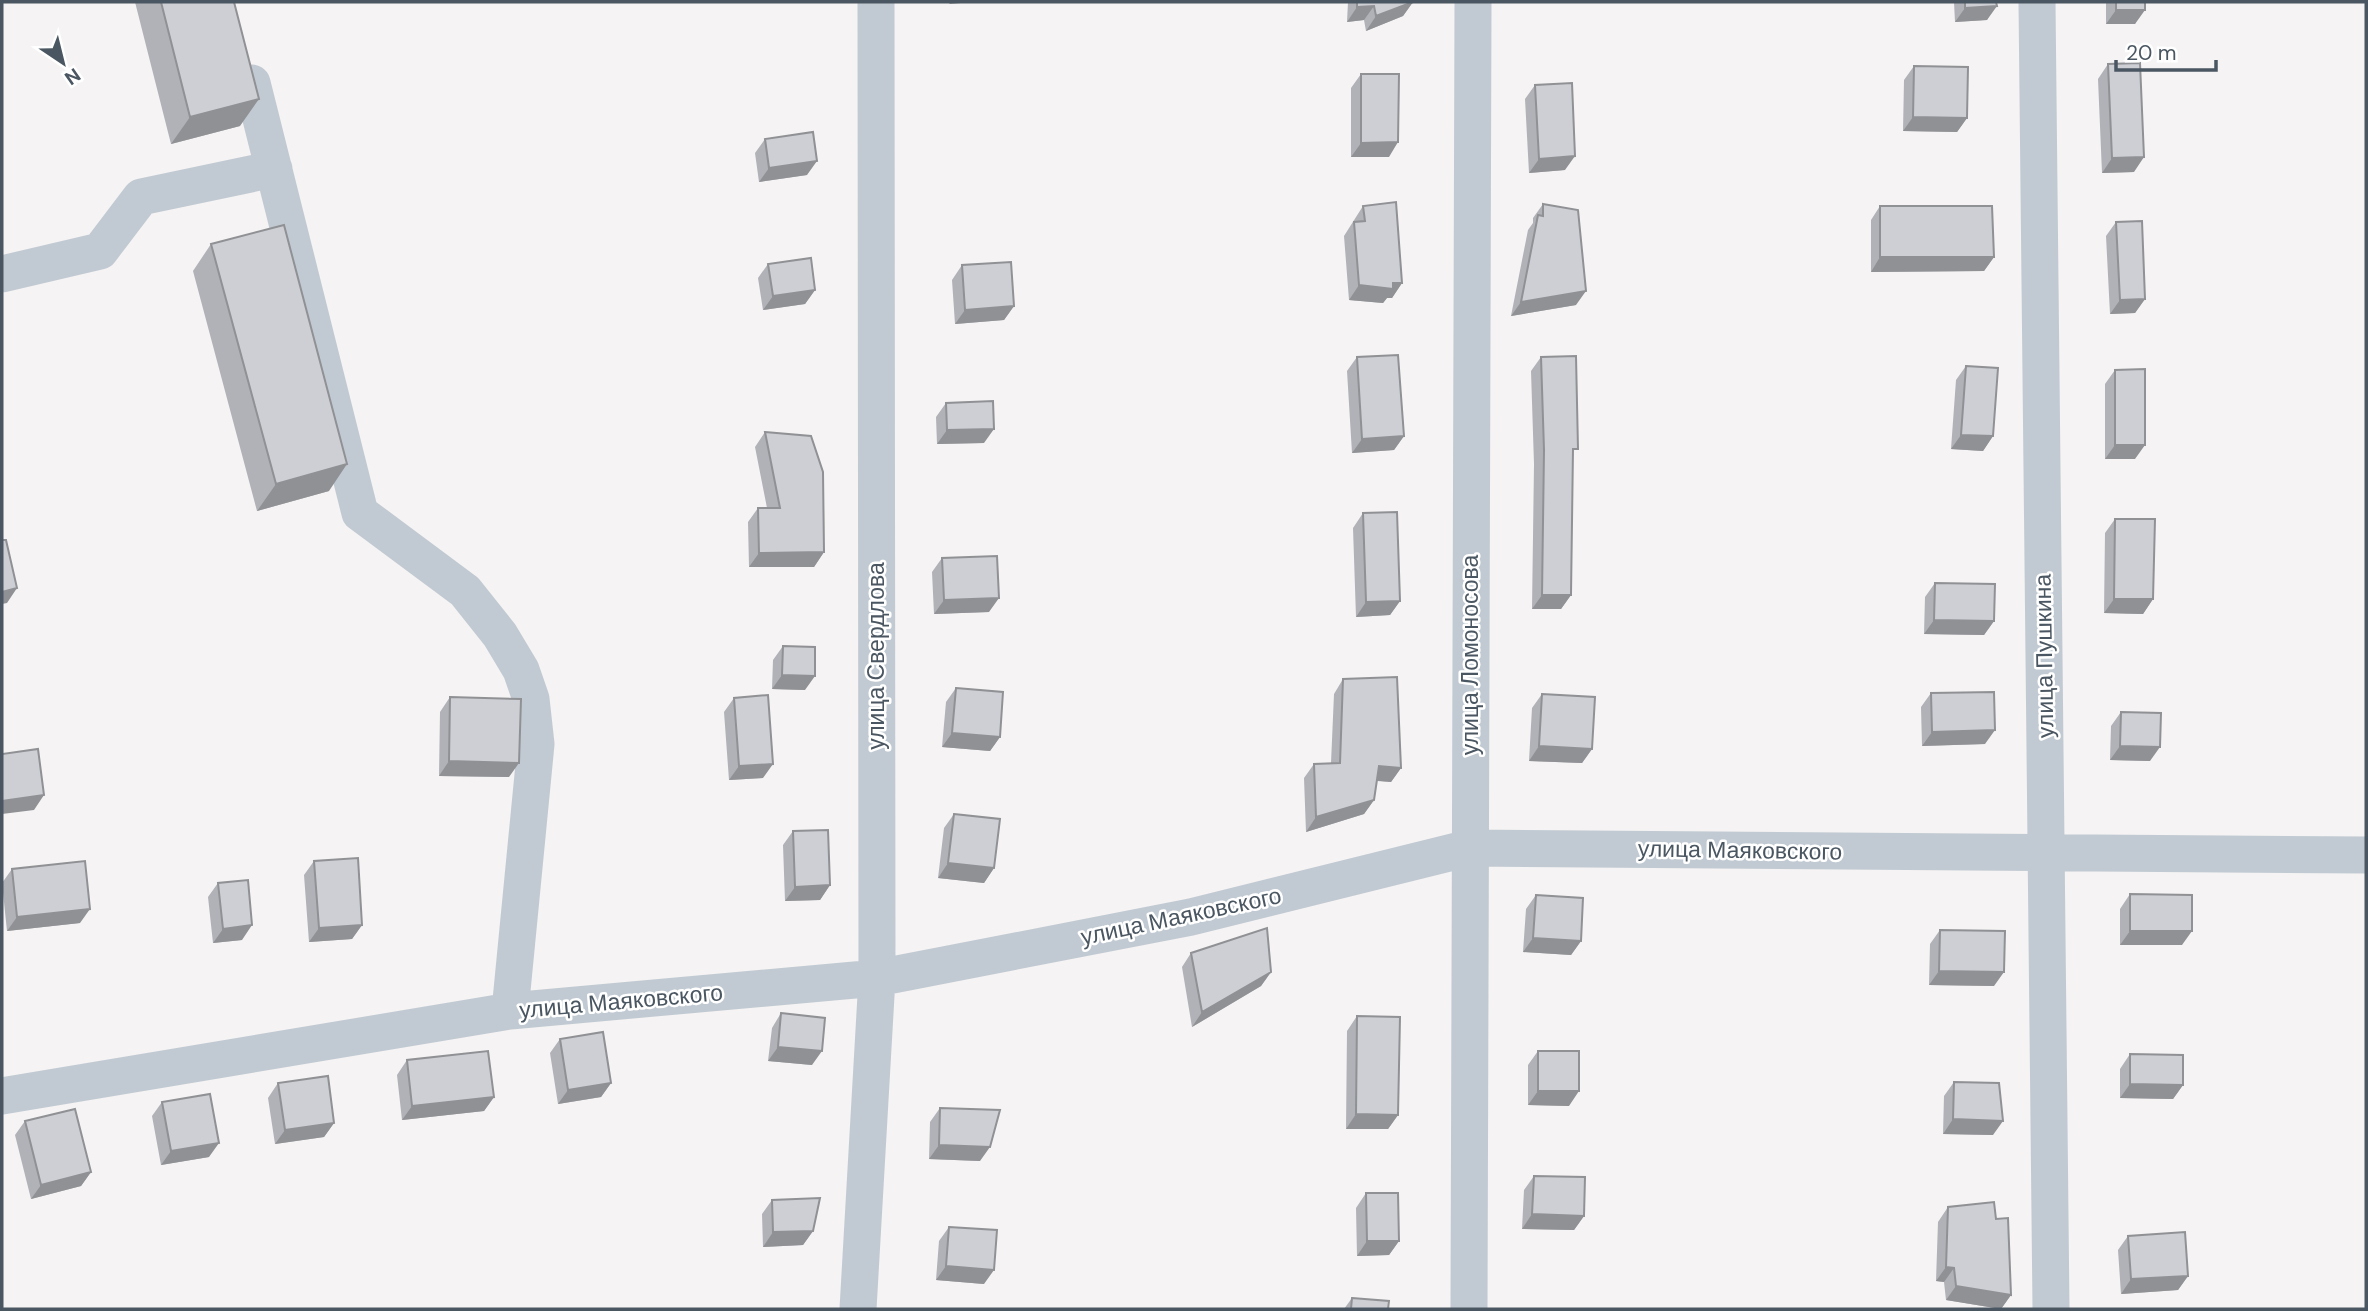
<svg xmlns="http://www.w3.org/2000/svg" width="2368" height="1311" font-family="'DM Sans',sans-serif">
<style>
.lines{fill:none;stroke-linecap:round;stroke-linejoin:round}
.minor{stroke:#c1cad2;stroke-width:37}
.wall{fill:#b0b2b7}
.shaded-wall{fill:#909195}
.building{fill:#cdcfd5;stroke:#909195;stroke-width:2}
.labels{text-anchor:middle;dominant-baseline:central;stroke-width:5;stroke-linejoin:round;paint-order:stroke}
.street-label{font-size:23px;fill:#4a5661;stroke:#fff}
</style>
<rect width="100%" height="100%" fill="#f5f3f3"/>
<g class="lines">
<path class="minor" d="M2037,2l14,1307
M252,83l108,430 105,78 35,44 21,35 10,29 5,45 -26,267
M2,274l98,-23 41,-54 133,-28
M2,1096l508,-85 367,-33 314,-61 278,-69 897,7
M858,1309l19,-331 -1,-976
M1469,1309l4,-1307"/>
</g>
<path class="wall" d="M135,2h99l6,124 -69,18z
M1348,2h65l-10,14 -37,15 -2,-11 -17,2z
M1954,2h42l-9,18 -32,2z
M2106,2h39l-10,22h-29z
M2108,64l26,108 -32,1 -4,-94z
M1914,66l53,52 -10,14 -54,-1 1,-51z
M1361,74l28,83h-38v-69z
M1535,85l30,85 -36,3 -4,-74z
M765,139l42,36 -48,7 -4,-29z
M1543,204l33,101 -65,11 17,-86 5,-7v-5z
M1363,206l39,77 -10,15h-5l-4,5 -34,-3 -5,-64z
M1880,206l114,51 -10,14 -113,1v-52z
M2116,222l29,77 -10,14 -25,1 -4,-78z
M211,244l118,247 -72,20 -64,-240z
M768,264l47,26 -10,14 -42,6 -5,-32z
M962,265l52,41 -10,14 -49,4 -3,-44z
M1357,357l47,79 -10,14 -42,3 -5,-82z
M1541,357l30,238 -10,14h-29l2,-145 -3,-93z
M1966,366l27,70 -10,15 -32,-2 5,-69z
M2115,370l20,89h-30v-75z
M946,403l38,40 -47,1 -1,-27z
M765,432l59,120 -10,15h-65l-1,-45 10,-14h9l-12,-61z
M1363,513l37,88 -10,14 -34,2 -3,-89z
M2115,519l38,80 -10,15 -39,-1 1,-80z
M942,558l47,54 -55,2 -2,-42z
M1935,583l59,38 -10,14 -60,-1 1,-37z
M783,646l22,44 -33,-1 1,-29z
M1343,679l58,89 -10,14 -14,-1 -3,19 -10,14 -58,18 -2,-54 10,-14 17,-1 3,-69z
M956,688l44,49 -10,14 -48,-4 4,-45z
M1931,693l54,51 -63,2 -1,-39z
M1542,694l50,55 -10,14 -53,-2 3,-53z
M450,697l59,80 -70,-1 1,-64z
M734,698l29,80 -34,2 -5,-68z
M2121,712l29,49 -40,-1 1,-34z
M954,814l40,54 -10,15 -46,-5 6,-50z
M793,831l37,54 -10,15 -35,1 -2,-56z
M314,861l48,64 -10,14 -43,3 -5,-67z
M12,869l68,54 -73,8 -5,-48z
M218,883l24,57 -29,3 -5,-46z
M2130,894l52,51h-62v-36z
M1536,895l45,46 -10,14 -48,-3 3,-43z
M1940,930l54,56 -65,-1 1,-41z
M1191,953l80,19 -10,14 -69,41 -10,-60z
M781,1013l31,52 -44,-4 4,-33z
M1357,1016l41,99 -10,14h-42l1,-98z
M560,1039l51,44 -10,14 -43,7 -8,-51z
M1538,1051l31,55 -41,-1v-40z
M2130,1054l53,31 -10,14 -53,-1v-29z
M407,1060l87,37 -10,14 -82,9 -5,-45z
M1954,1082l39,53 -50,-1 1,-38z
M278,1083l56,40 -10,14 -49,7 -7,-46z
M162,1102l47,55 -48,8 -9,-49z
M940,1108l40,53 -51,-2 1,-37z
M25,1121l66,51 -10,14 -50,13 -16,-64z
M1534,1176l50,40 -10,14 -52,-1 2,-39z
M1366,1193l33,48 -10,14 -32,1 -1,-48z
M772,1200l41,31 -10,14 -40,2 -1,-33z
M1948,1207l48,12 15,76 -10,14 -55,-9 -2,-18 -8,-1 2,-59z
M949,1227l35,57 -48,-4 3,-39z
M2128,1236l60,40 -10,14 -57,4 -3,-44z
M1352,1298l36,11h-44z"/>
<path class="shaded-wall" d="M951,2h22l-24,2z
M1413,2l-10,14 -37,15 10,-15z
M1374,6l-10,14 -17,2 10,-15z
M1997,6l-10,14 -32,2 10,-14z
M2116,10h29l-10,14h-29z
M259,99l-19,27 -69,18 19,-27z
M1913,117l54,1 -10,14 -54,-1z
M1398,142l-9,15h-38l10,-14z
M1575,156l-10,14 -36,3 10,-14z
M2144,157l-10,15 -32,1 10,-15z
M817,161l-10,14 -48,7 10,-14z
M1880,257h114l-10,14 -113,1z
M1393,283h9l-10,15h-5l-4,5 -34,-3 10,-15z
M815,290l-10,14 -42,6 10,-14z
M1586,291l-10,14 -65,11 10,-14z
M2145,299l-10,14 -25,1 10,-14z
M1014,306l-10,14 -49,4 10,-14z
M994,429l-10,14 -47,1 10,-14z
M1961,435l32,1 -10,15 -32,-2z
M1404,436l-10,14 -42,3 10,-14z
M2115,445h30l-10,14h-30z
M347,464l-18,27 -72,20 19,-27z
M824,552l-10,15h-65l10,-14z
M17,588l-10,15 -5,1v-12z
M1542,595h29l-10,14h-29z
M999,598l-10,14 -55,2 10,-14z
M2114,599h39l-10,15 -39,-1z
M1400,601l-10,14 -34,2 10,-15z
M1934,620l60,1 -10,14 -60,-1z
M782,675l33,1 -10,14 -33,-1z
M1995,730l-10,14 -63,2 10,-14z
M952,733l48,4 -10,14 -48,-4z
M1539,746l53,3 -10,14 -53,-2z
M2120,746l40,1 -10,14 -40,-1z
M449,761l70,2 -10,14 -70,-1z
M773,764l-10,14 -34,2 10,-14z
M1379,766l22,2 -10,14 -22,-2z
M44,795l-10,15 -32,4v-13z
M1374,800l-10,14 -58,18 10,-15z
M948,863l46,5 -10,15 -46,-5z
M830,885l-10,15 -35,1 10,-14z
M90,909l-10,14 -73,8 10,-14z
M252,925l-10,15 -29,3 10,-14z
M362,925l-10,14 -43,3 10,-14z
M2130,931h62l-10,14h-62z
M1533,938l48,3 -10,14 -48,-3z
M1939,971l65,1 -10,14 -65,-1z
M1271,972l-10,14 -69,41 10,-15z
M778,1047l44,4 -10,14 -44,-4z
M611,1083l-10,14 -43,7 10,-14z
M2130,1084l53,1 -10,14 -53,-1z
M1538,1091h41l-10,15 -41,-1z
M494,1097l-10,14 -82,9 10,-14z
M1356,1114l42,1 -10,14h-42z
M1953,1119l50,2 -10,14 -50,-1z
M334,1123l-10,14 -49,7 10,-14z
M219,1143l-10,14 -48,8 10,-14z
M939,1145l51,2 -10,14 -51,-2z
M91,1172l-10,14 -50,13 10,-14z
M1532,1214l52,2 -10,14 -52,-1z
M813,1231l-10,14 -40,2 10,-15z
M1367,1241h32l-10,14 -32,1z
M946,1266l48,4 -10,14 -48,-4z
M1946,1267l8,1 -10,14 -8,-1z
M2188,1276l-10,14 -57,4 10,-15z
M1956,1286l55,9 -10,14 -55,-9z"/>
<path class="building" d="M161,2h73l25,97 -69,18z
M1357,2h56l-37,14 -2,-10 -17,1z
M1965,2h31l1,4 -32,2z
M2116,2h29v8h-29z
M2140,63l4,94 -32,1 -4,-94z
M1914,66l54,1 -1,51 -54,-1z
M1361,74h38l-1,68 -37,1z
M1572,83l3,73 -36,3 -4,-74z
M813,132l4,29 -48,7 -4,-29z
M1396,202l6,81h-9v6l-34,-4 -5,-63 11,-1 -2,-15z
M1543,204l35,6 8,81 -65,11 17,-87 5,1z
M1880,206h112l2,51h-114z
M2142,221l3,78 -25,1 -4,-78z
M284,225l63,239 -71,20 -65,-240z
M811,258l4,32 -42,6 -5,-32z
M1011,262l3,44 -49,4 -3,-45z
M1398,355l6,81 -42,3 -5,-82z
M1576,356l2,93h-5l-2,146h-29l2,-145 -3,-93z
M1966,366l32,2 -5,68 -32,-1z
M2145,369v76h-30v-75z
M993,401l1,28 -47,1 -1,-27z
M765,432l46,4 12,36 1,80 -65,1 -1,-45h22z
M1397,512l3,89 -34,1 -3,-89z
M2115,519h40l-2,80h-39z
M2,540h4l11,48 -15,4z
M997,556l2,42 -55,2 -2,-42z
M1935,583l60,1 -1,37 -60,-1z
M783,646l32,1v29l-33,-1z
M1397,677l4,91 -22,-2 -5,34 -58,17 -2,-53 26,-1 3,-84z
M956,688l47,4 -3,45 -48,-4z
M1994,692l1,38 -63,2 -1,-39z
M1542,694l53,3 -3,52 -53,-3z
M768,695l5,69 -34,2 -5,-68z
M450,697l71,2 -2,64 -70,-2z
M2121,712l40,1 -1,34 -40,-1z
M38,749l6,46 -42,6v-47z
M954,814l46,5 -6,49 -46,-5z
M828,830l2,55 -35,2 -2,-56z
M358,858l4,67 -43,3 -5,-67z
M85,861l5,48 -73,8 -5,-48z
M248,880l4,45 -29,4 -5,-46z
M2130,894l62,1v36h-62z
M1536,895l47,3 -2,43 -48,-3z
M1267,928l4,44 -69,40 -11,-59z
M1940,930l65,1 -1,41 -65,-1z
M781,1013l44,5 -3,33 -44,-4z
M1357,1016l43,1 -2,98 -42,-1z
M603,1032l8,51 -43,7 -8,-51z
M488,1051l6,46 -82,9 -5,-46z
M1538,1051h41v40h-41z
M2130,1054l53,1v30l-53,-1z
M328,1076l6,47 -49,7 -7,-47z
M1954,1082l45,1 4,38 -50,-2z
M210,1094l9,49 -48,8 -9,-49z
M940,1108l60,2 -10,37 -51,-2z
M75,1109l16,63 -50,13 -16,-64z
M1534,1176l51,1 -1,39 -52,-2z
M1366,1193h32l1,48h-32z
M820,1198l-7,33 -40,1 -1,-32z
M1994,1202l2,17 12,-1 3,77 -55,-9 -2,-18 -8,-1 2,-60z
M949,1227l48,3 -3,40 -48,-4z
M2185,1232l3,44 -57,3 -3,-43z
M1352,1298l37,3 -1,8h-37z"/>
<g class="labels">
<g class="street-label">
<text transform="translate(1470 655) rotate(-90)">улица Ломоносова</text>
<text transform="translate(876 656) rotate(-90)">улица Свердлова</text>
<text transform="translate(2044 656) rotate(-91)">улица Пушкина</text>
<text transform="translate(1740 850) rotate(1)">улица Маяковского</text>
<text transform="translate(1181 916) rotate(-12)">улица Маяковского</text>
<text transform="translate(621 1001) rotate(-5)">улица Маяковского</text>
</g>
</g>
<rect width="2368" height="1311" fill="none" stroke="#4a5661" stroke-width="7"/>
<g transform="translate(63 63) rotate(145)" stroke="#ffffff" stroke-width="5" paint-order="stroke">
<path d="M0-5L12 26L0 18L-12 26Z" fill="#4a5661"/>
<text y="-10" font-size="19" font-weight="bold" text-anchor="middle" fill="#4a5661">N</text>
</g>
<path d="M2116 60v10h100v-10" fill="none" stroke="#4a5661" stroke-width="3.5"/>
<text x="2126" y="60" font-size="21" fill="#4a5661" stroke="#ffffff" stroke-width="5" paint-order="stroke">20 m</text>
</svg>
